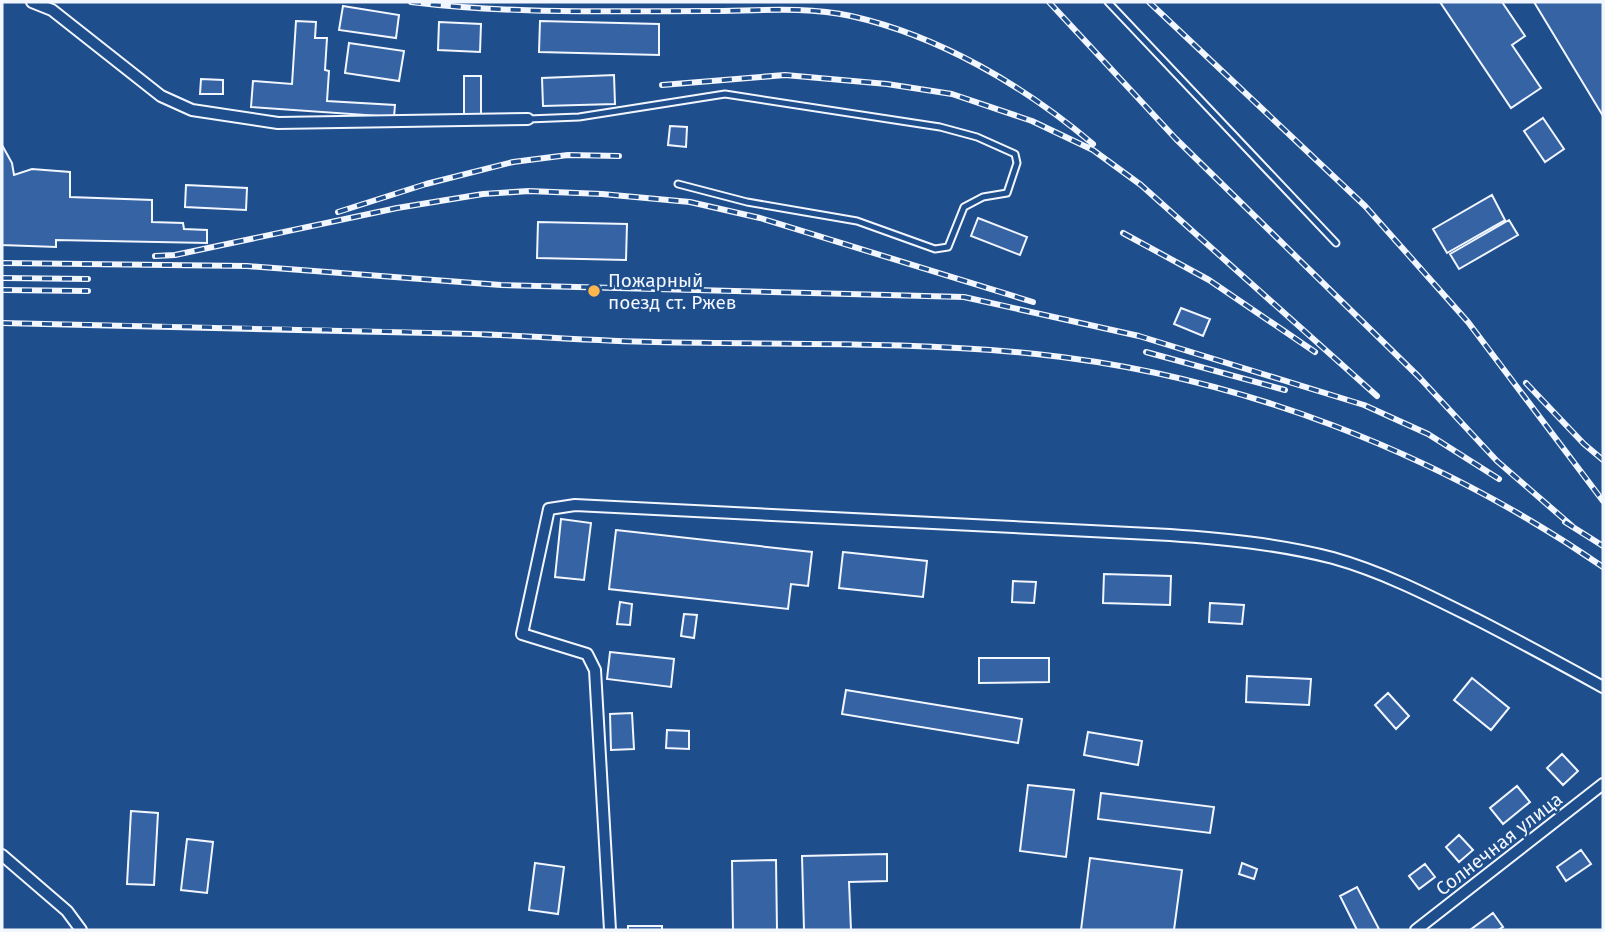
<svg xmlns="http://www.w3.org/2000/svg" width="1605" height="932" font-family="'Fira Sans',sans-serif">
<style>
.building{fill:#3563a3;stroke:#f2f6ff;stroke-width:2}
.lines{fill:none;stroke-linecap:round;stroke-linejoin:round}
.lane-casing{stroke:#f2f6ff;stroke-width:9}
.street-casing{stroke:#f2f6ff;stroke-width:14}
.lane{stroke:#1f4e8c;stroke-width:5}
.street{stroke:#1f4e8c;stroke-width:10}
.rail-casing{stroke:#f2f6ff;stroke-width:6}
.rail{stroke:#1f4e8c;stroke-width:3.5;stroke-dasharray:10;stroke-linecap:butt}
.poi-dot{fill:#ffb74d;stroke:#1f4e8c;stroke-width:2.5}
.labels{text-anchor:middle;dominant-baseline:central;stroke-width:5;stroke-linejoin:round;paint-order:stroke}
.poi-label{font-size:19px;fill:#f2f6ff;stroke:#1f4e8c;text-anchor:start}
.street-label{font-size:19px;fill:#f2f6ff;stroke:#1f4e8c}
</style>
<rect width="100%" height="100%" fill="#1f4e8c"/>
<path class="building" d="M1440,2h62l23,34 -13,9 29,43 -30,20z
M1534,2h69v114z
M343,6l56,9 -3,23 -57,-8z
M296,21l20,1 -1,16h12l-2,32 4,1 -2,30 68,4 -1,12 -143,-10 2,-26 39,3z
M540,21l119,3v31l-120,-3z
M439,22l42,2 -1,28 -42,-2z
M349,43l55,8 -5,30 -54,-8z
M614,75l1,29 -72,2 -1,-28z
M464,76h17v40h-17z
M201,79l22,1v14h-23z
M1543,118l21,31 -19,13 -21,-31z
M670,126l17,1 -1,20 -18,-2z
M2,145l10,18 2,12 18,-6 38,3v25l82,3v22l31,1 1,6 23,1v13l-151,-3v7l-54,-2z
M186,185l61,3 -1,22 -61,-3z
M1492,195l13,25 -58,33 -14,-24z
M978,218l49,19 -7,18 -49,-19z
M1509,220l9,15 -59,34 -9,-15z
M538,222l89,2 -1,36 -89,-2z
M1181,308l29,11 -7,17 -29,-12z
M561,519l30,4 -7,57 -29,-3z
M616,530l196,22 -4,34 -17,-2 -3,25 -179,-20z
M843,552l84,9 -4,36 -84,-9z
M1104,574l67,2 -1,29 -67,-2z
M1013,581l23,1 -2,21 -22,-1z
M620,602l12,2 -2,21 -13,-1z
M1210,603l34,2 -2,19 -33,-2z
M684,614l13,1 -3,23 -13,-2z
M610,652l64,7 -3,28 -64,-8z
M979,658h70v24l-70,1z
M1247,676l64,3 -2,26 -63,-3z
M1472,678l37,30 -18,22 -37,-30z
M846,690l176,29 -4,24 -176,-29z
M1388,693l21,23 -13,13 -21,-24z
M632,713l2,36 -23,1 -1,-36z
M667,730l22,1v18l-23,-1z
M1088,732l54,9 -4,24 -54,-10z
M1562,754l16,17 -15,14 -16,-17z
M1028,785l46,5 -8,67 -46,-6z
M1517,786l13,16 -27,22 -13,-16z
M1101,793l113,14 -4,26 -112,-14z
M131,811l27,2 -4,72 -27,-1z
M1459,835l14,15 -14,12 -13,-15z
M187,839l26,3 -6,51 -26,-3z
M1581,850l10,14 -25,17 -9,-14z
M887,854v27l-38,1 2,48h-47l-2,-74z
M1090,858l92,12 -8,60h-93z
M776,860l1,70h-44l-1,-69z
M535,863l29,4 -6,47 -29,-4z
M1242,863l15,6 -3,10 -15,-5z
M1425,864l10,13 -16,12 -10,-13z
M1357,887l22,42 -2,1h-20l-17,-34z
M1493,913l10,14 -5,3h-28z
M628,926h34v4h-34z"/>
<g class="lines">
<g class="lane-casing">
<path id="lane" d="M1108,2l228,241
M528,119l51,-2 146,-23 215,33 37,10 38,17 2,9 -10,30 -24,4 -19,10 -16,40 -13,2 -78,-28 -110,-19 -69,-18"/>
</g>
<g class="street-casing">
<path id="street" d="M32,2l20,8 109,86 31,14 86,13 250,-4
M2,855l65,56 14,19
M610,930l-15,-260 -8,-16 -65,-20 27,-125 26,-4 595,30c55,4 109,9 163,23 50,14 97,38 143,61 43,22 85,45 127,68
M1416,930l187,-146"/>
</g>
<use href="#lane" class="lane"/>
<use href="#street" class="street"/>
<g class="rail-casing">
<path id="rail" d="M411,2c96,12 200,9 297,9 47,0 97,-5 143,5 89,20 173,70 242,128
M1049,2l127,137 242,237 79,85 75,65
M1149,2l216,204 103,116 135,179
M662,85l123,-10 102,9 65,10 80,27 61,29 48,35 236,211
M338,212l88,-28 87,-22 55,-7 51,1
M1123,233l86,47 106,72
M155,256l20,-1 222,-47 86,-14 46,-3 73,3 88,8 70,16 273,84
M2,263l245,3 254,19 463,12 175,39 225,69 64,29 71,45
M2,278l86,1
M2,290l86,1
M2,323c157,3 314,6 471,11 61,2 122,7 182,8 127,3 254,-1 381,12 202,21 400,98 567,213
M1146,352l139,38
M1526,383l58,61 19,16
M1565,522l38,24"/>
</g>
<use href="#rail" class="rail"/>
</g>
<circle class="poi-dot" cx="594" cy="291" r="7"/>
<g class="labels">
<g class="poi-label">
<text x="608" y="280">Пожарный<tspan x="608" dy="22">поезд ст. Ржев</tspan></text>
</g>
<g class="street-label">
<text transform="translate(1499 844) rotate(-38)">Солнечная улица</text>
</g>
</g>
<rect width="1605" height="932" fill="none" stroke="#f2f6ff" stroke-width="7"/>
</svg>
